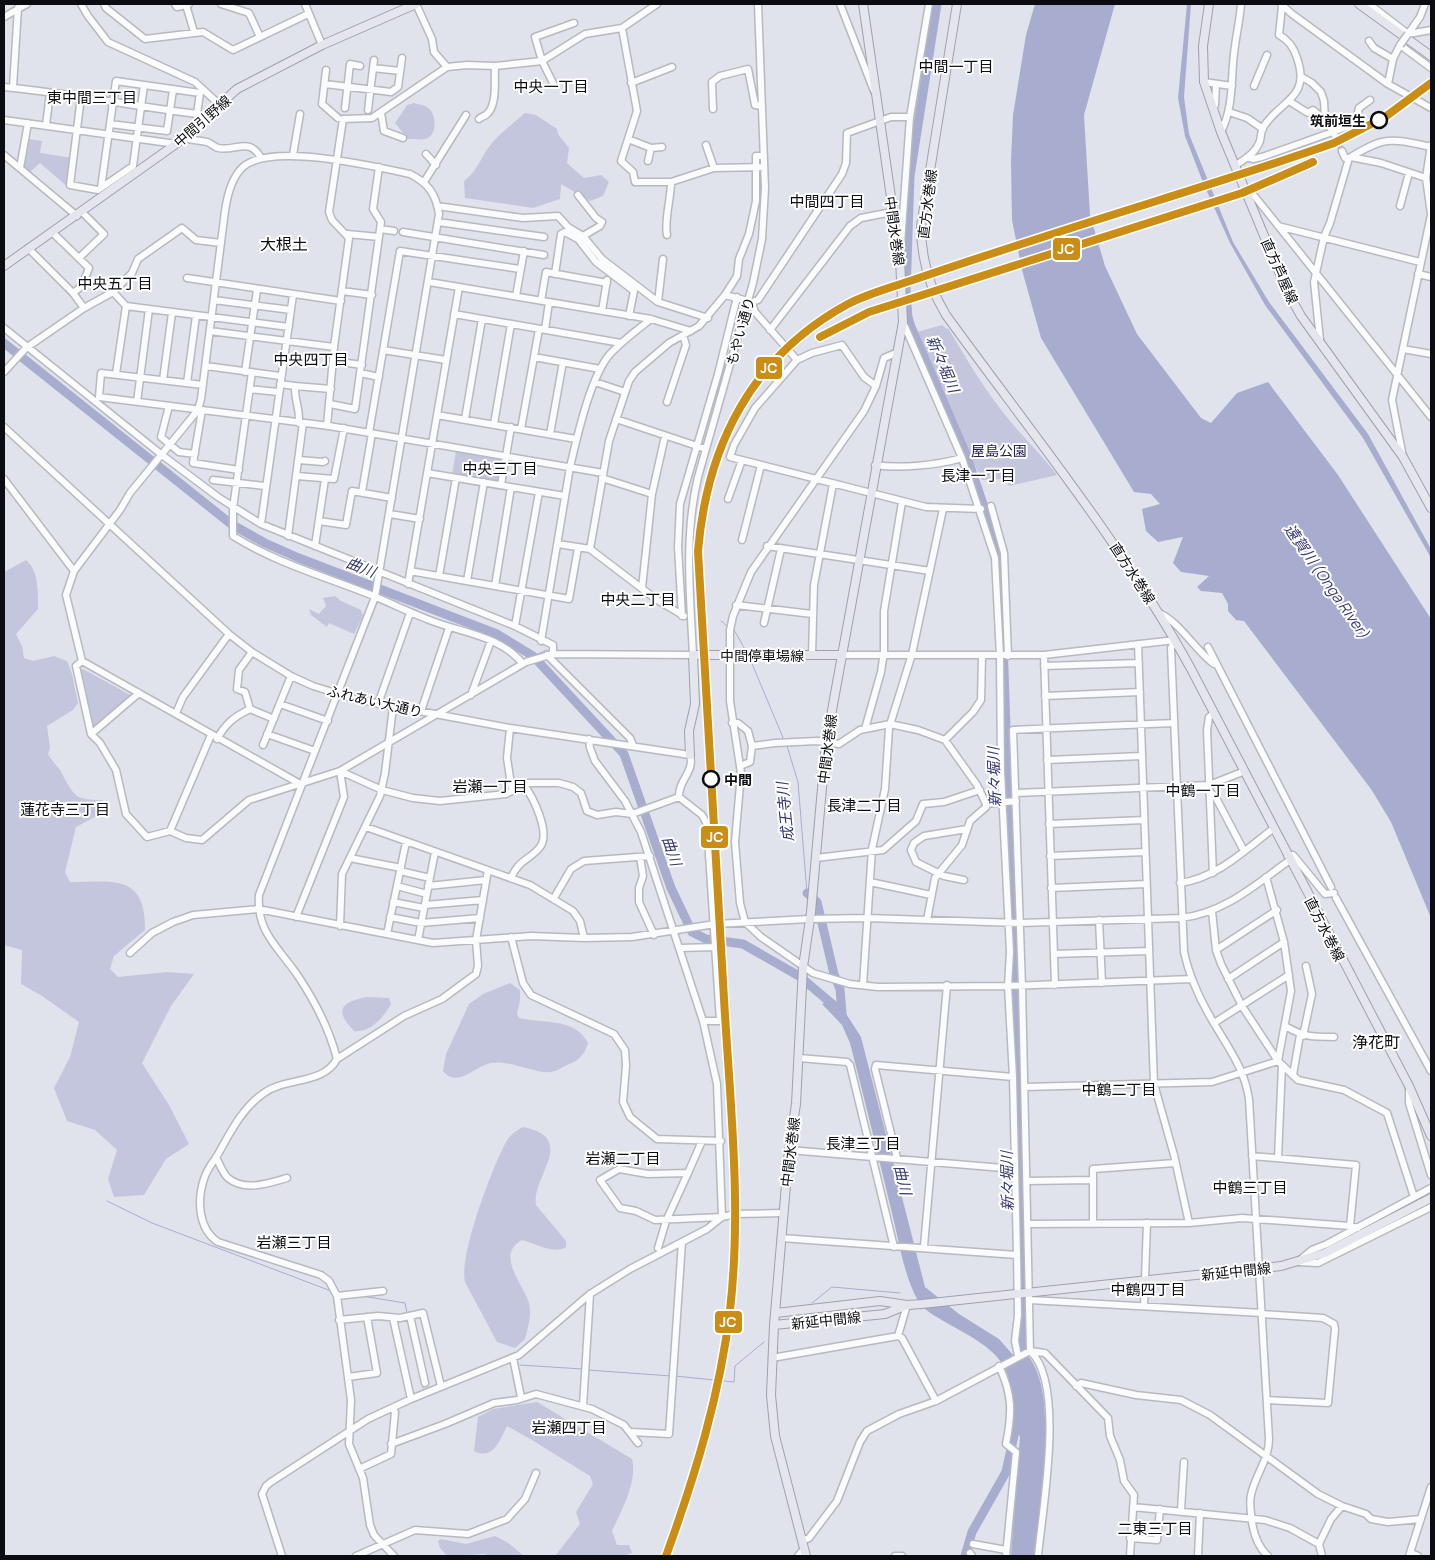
<svg xmlns="http://www.w3.org/2000/svg" width="1435" height="1560" font-family="Manrope,'Noto Sans JP',sans-serif">
<style>
.green{fill:#c3c6dd}
.water{fill:#a8adcf}
.lines{fill:none;stroke-linecap:round;stroke-linejoin:round}
.stream{stroke:#a8adcf;stroke-width:1}
.river{stroke:#a8adcf;stroke-width:9}
.minor-tunnel{stroke:#c1c3cb;stroke-width:6;stroke-dasharray:6 3;stroke-linecap:butt}
.minor-casing{stroke:#b7b9bf;stroke-width:9}
.major-casing{stroke:#9ea0ad;stroke-width:10}
.minor{stroke:#fafbfc;stroke-width:6}
.major{stroke:#e5e6ed;stroke-width:8}
.minor-bridge-casing{stroke:#b7b9bf;stroke-width:9;stroke-linecap:butt}
.minor-bridge{stroke:#fafbfc;stroke-width:6}
.rail-1-casing{stroke:#fff;stroke-width:11}
.rail-1{stroke:#ca8e17;stroke-width:8}
.stop-dot{fill:#fff;stroke:#0b0c12;stroke-width:2.5}
.labels{text-anchor:middle;dominant-baseline:central;stroke-width:4;stroke-linejoin:round;paint-order:stroke}
.stop-label{font-size:14px;font-weight:bold;fill:#0b0c12;stroke:#fff;text-anchor:end}
.street-label{font-size:14px;fill:#0b0c12;stroke:#fff}
.park-label{font-size:14px;fill:#202157;stroke:#fff}
.neighbourhood-label{font-size:15px;fill:#0b0c12;stroke:#fff}
.water-label{font-size:15px;font-style:italic;fill:#34386f;stroke:#fff}
.quarter-label{font-size:16px;fill:#0b0c12;stroke:#fff}
.line-badge{stroke:#fff;stroke-width:2}
.badge-label{font-size:14px;text-anchor:middle;font-weight:bold;fill:#fff}
</style>
<rect width="100%" height="100%" fill="#e1e3ec"/>
<path class="green" d="M414,103c6,2 13,2 17,8 6,9 5,25 -6,28 -5,1 -12,0 -17,0l-13,-16 12,-18z
M525,113l11,2 21,14 1,5 11,14 -2,15 17,15 17,-3 8,7 -6,14 -13,5 -29,-17 -1,15 -27,9 -68,-10 -1,-17c14,-10 17,-25 28,-38 9,-11 22,-20 33,-30z
M28,139l14,2 -2,12 33,5 -4,30 -29,-25 -10,9 -7,-6z
M942,325l5,4 1,-1c18,30 36,61 58,88 16,20 35,38 51,59l-48,11 -3,-7 -24,1 -34,-69 -31,-79z
M456,451l48,8 -4,22 -48,-6z
M26,560c13,11 12,33 12,49l-22,25 6,12 2,12 9,3 21,-5 13,5 5,13 6,29 -5,7 -26,16 3,22 -2,6c4,8 11,13 14,20 13,23 13,26 40,26l6,10 -32,17 -11,45 5,10c43,0 76,-9 75,48l-31,26 -4,13 8,8 49,-5 27,2 -23,32 -29,57 27,42 20,39 -23,15 -22,36 -30,2 -6,-18 9,-29 -22,-20 -28,-9 -13,-33 16,-31 9,-35 -37,-26 -21,-12 1,-34 -18,-5v-373z
M335,596l6,5 20,9 2,6 -9,18 -25,-11 -2,4 -16,-12 -2,-6 10,5 7,-8 -3,-8z
M83,669l49,27 -40,33 -13,-58z
M510,983l10,7v10l-3,14 2,4c24,6 56,-1 69,25 -4,13 -10,18 -23,23 -3,1 -6,4 -10,5 -16,6 -44,-12 -64,-8 -17,3 -33,26 -48,8l3,-17 23,-50 14,-10z
M367,997l22,1 2,6c-7,13 -21,29 -37,27 -21,-22 -12,-29 13,-34z
M523,1127c56,11 8,50 13,78l30,36v6c-11,8 -32,-4 -44,-7 -27,14 1,44 7,63 3,11 -1,25 -4,36l-10,9 -18,-6 -32,-60c-6,-27 27,-114 41,-140 5,-8 10,-11 17,-15z
M537,1402l95,57c6,21 -11,53 -20,72l5,14h12l3,8 -8,3h-69l25,-32 -4,-12 17,-28 -3,-8 -58,-36 -25,-14c-7,14 -14,35 -33,25l4,-34 15,-8z
M495,1536l12,6 17,14h-37l-2,-2 -38,2 -7,-8 -2,-7 3,-2 25,5z"/>
<path class="water" d="M1035,4h80l-31,111 6,100 15,51 32,68 64,84 10,5 26,-30 31,-11 70,93 93,144v299l-40,-96 -20,-33 -127,-168 -8,-1 -8,-9v-7l-6,-11 -21,-2 -4,-4 12,-11 -28,-4 -8,-9 10,-26 -25,5 -12,-11 -4,-22 18,-5 -9,-10 -17,-2 -93,-154 -19,-68 -10,-50 -1,-59 2,-46 13,-80z
M1187,4h4l-7,93 5,37 44,108 36,60 99,132 63,115v9l-68,-120 -98,-133 -35,-62 -26,-58 -19,-49 -7,-38z
M831,1000l4,4 3,-3 23,36 64,250 34,27 40,25 20,23 9,-6c32,37 11,152 7,200h-24l9,-120 -8,-4c3,-68 -7,-77 -65,-109 -13,-8 -24,-12 -31,-26 -14,-28 -18,-62 -26,-92 -13,-54 -26,-108 -40,-162l-8,-18 -20,-21z"/>
<g class="lines">
<path class="stream" d="M1369,344l25,32
M1398,381l18,23
M1428,418l3,4
M721,621l6,5
M733,628l14,25
M533,656l14,-6
M750,659l34,81
M787,746l11,36 9,111
M107,1201l45,22 179,68
M362,1296l43,7 2,10
M812,1303l20,-16 68,6
M520,1365l62,4
M588,1370l83,6
M675,1376l59,6 1,-16 29,-24
M422,1383l1,5"/>
<path class="river" d="M937,4l-27,172 -4,117 2,24 3,10 55,127 34,100 20,578 2,210 3,21
M4,343l227,181 34,19 34,15 198,76 36,22 91,98 47,134 21,44 14,7 37,5 56,32 38,32
M807,893l10,9 17,72 6,15 2,24
M965,1556l7,-24 34,-60 11,-50"/>
<path class="minor-tunnel" d="M1336,137l6,14"/>
<g class="minor-casing">
<path id="minor" d="M81,4l7,12 20,26 87,40 26,24
M104,4l2,4 39,31 58,-7 30,18 75,-36
M175,4l2,3 9,-2
M189,4l-3,1 8,27
M221,4l28,9 11,24
M305,4l17,41
M416,4l16,35 2,13 13,15
M840,4l34,87
M1281,4l11,10 96,70 43,24
M1369,4l39,30 23,-4
M4,17l23,-13
M622,28l15,83 -16,50 12,11 2,10h36l43,-14 50,-1
M1408,34l12,-17 5,-13
M1369,41l5,7 19,11
M373,68l27,3
M326,70l-4,34 16,14
M1302,77l10,6 9,9 3,9 1,19 11,17
M1204,82l28,4
M553,83l-11,-22 -7,-24 39,-14
M631,83l41,-16
M325,84l66,8 7,-5 4,-29
M1388,84l5,-25 7,-14 31,23
M1254,86l13,-31
M4,87c64,6 128,19 193,27l3,-21 -84,-12 -15,107
M13,87l5,-79
M81,97l-11,88 28,5 35,-24 11,-81
M1289,101l19,12 5,-3 12,10
M1215,105l1,-21
M345,108l5,-44 10,2
M713,109l-1,-27 8,-6 28,-7 7,36 7,1
M368,110l6,-50
M1229,112l18,6 16,11
M381,113l3,18 19,7
M479,119c2,-2 5,-3 7,-4 12,-9 8,-36 9,-49
M4,120l172,24
M110,124l57,7 6,-41
M46,125l4,-32
M1221,132c14,-28 9,-56 14,-86 2,-15 5,-28 6,-42
M184,138c9,3 15,2 23,4 4,1 7,5 11,6 17,4 31,-12 43,10
M628,139l23,9 11,-1
M706,145l8,23
M1431,145l-5,33 5,36
M1342,151l3,7h4
M426,154l10,11
M4,155l73,61
M293,155l7,-41
M1248,157l5,2 9,-2 93,-33 4,-16 11,-8
M1351,157l30,6 45,15
M648,161l3,-13
M1236,165c10,-7 19,-11 24,-24 1,-5 1,-11 4,-15 17,-26 47,-28 33,-68 -3,-10 -8,-18 -18,-23l3,-29
M20,168l8,-45
M424,182l42,-67
M1247,192l5,1 179,224
M578,195l18,23 6,4 -2,4 -17,10
M437,206l86,12 35,-2 10,11 15,9 19,23 56,43 50,16
M1400,206l9,-33
M438,222l106,15
M1278,226l142,36
M380,229l14,2
M52,232l37,36 -7,18 -9,7
M403,232l141,23
M347,234l32,3
M667,235c-3,-15 4,-36 4,-53
M28,248l45,45 11,15
M79,258l25,-24 -22,-22
M900,258l10,-141 19,-113
M555,274l6,-40 4,-2 13,7 18,23 38,29 -5,25
M1418,274l13,3
M187,278l154,23
M429,282l222,37 40,12
M342,291l30,4
M113,292l13,14 163,21
M725,295l12,-19 2,-17 10,-25 7,-33v-45h8
M516,296l8,-45
M214,300l77,10
M541,301l5,-29 61,11
M658,302l5,-43
M752,302l6,-2 84,-126 4,-11 1,-30 44,-16h19
M602,311l5,-31
M454,314l167,29
M903,322l59,136 33,100 5,98 1,115 9,181 -2,34 5,91 4,178 1,60 -3,26 3,15
M4,328l158,127 56,42 43,27 254,102 38,19v9
M545,330l4,-28
M770,330l80,-104 11,-8 31,-6
M210,331l124,16
M1320,340l-6,-58 10,-45 6,-14 19,-65c36,-22 41,-20 82,-11
M1403,349l28,5
M383,350l63,10
M896,353l-12,5 -8,28 -12,25 -113,161 -18,44 -3,14v71l11,72 -6,69 5,61 5,19 16,15 52,36 37,11 28,3 130,-1 184,-7
M534,357l66,12
M333,361l29,4
M206,366l74,10
M4,372l22,-24 58,-40 29,-16 19,-19 6,-14 44,-31 14,12 25,3
M245,372l12,-82
M252,372l-19,136v28c45,28 94,41 143,61 19,8 37,17 56,24 31,12 69,15 91,43
M360,373l19,4
M116,374l10,-68
M163,380l9,-67
M595,382l30,10
M187,383l9,-67
M280,384l15,2c-1,15 5,20 4,37
M203,385l-102,-12 -2,24 230,29 274,47
M295,386l36,3
M876,386l-12,-9 -22,-32 -30,8 -15,7 -42,48 -21,37 -4,12 196,50 55,2
M250,389l28,3
M137,402l12,-93
M667,402l19,-57 -3,-10
M330,404l25,5 26,-187 -8,-13 6,-42
M169,406l-8,31 18,15 16,2
M202,410l-9,53 46,7
M437,415l139,24
M465,419l17,-100
M616,419l90,30
M494,424l17,-100
M327,426l7,-79 15,-109 -17,-18 -3,-8 14,-93 29,-1 75,-51 20,-2 28,1 47,-5 43,-27 37,-6 35,-24
M4,427l225,207 23,18 39,24 22,10 42,13 155,29 180,27c5,17 -12,25 -11,42l23,18 5,9 13,197h-17
M521,429l18,-100
M369,433l31,-182 120,18
M550,434l13,-72
M1403,457l-11,-57 39,-185
M299,460l24,2 2,-1
M875,465c25,4 63,0 87,-7
M427,473l138,23
M297,476l37,3 10,-51
M602,478l50,16
M4,479l70,92
M213,480l52,6
M501,485l10,-58
M362,492l10,-59
M728,499l14,-39
M991,506l13,47 4,103
M390,514l30,5
M319,521l27,4 6,-34 40,7
M261,524l32,-229
M288,536l15,-113
M742,540l19,-75
M558,544l32,5 67,51 27,16
M315,546l10,-67
M767,546l163,25
M590,549l19,-108 20,-60 6,-9 34,-29 30,-17 26,-31 27,7 3,10 42,48
M410,571l159,28 9,-51
M439,576l17,-98
M467,581l17,-99
M408,584l51,-297
M495,586l16,-99
M642,588l10,-94 13,-58
M736,605l76,9
M1161,614c21,11 34,36 53,50
M682,616l-4,-69 2,-43 38,-130 19,-77
M764,623l17,-74
M515,626l24,-134
M1175,640l-4,8 13,304c6,28 19,54 34,78 14,23 27,42 31,69l20,340c0,21 -14,36 -18,56 -2,8 0,18 1,27 2,14 6,25 16,34
M541,641l29,-174c7,-29 20,-90 40,-113 12,-13 27,-24 41,-35
M1138,644l16,440 20,71 15,68
M1208,647l123,240
M547,655l83,83 3,7
M812,655l2,-70 19,-101
M842,655h202l131,-15
M1044,655l11,330
M82,661l-6,5 15,68 9,9 16,27 10,44 21,23 23,-6 16,7 16,2 47,-40 91,-29 186,-109 27,-8 140,1c-3,-60 -9,-119 5,-178l55,-194 9,-44 3,-51 -7,-184
M1044,666l95,-3
M471,695l20,-54
M1045,696l95,-4
M280,704l48,17
M378,704l32,-91
M250,709l24,10
M421,711l28,-83
M176,713l7,-16 46,-63
M732,723h6l10,8 4,15
M510,728l-3,30 5,33
M865,729l16,-57 3,-20v-41l18,-109
M91,734l48,-41
M267,734l48,17
M217,739c9,-16 17,-22 33,-30l-5,-17 -8,-3 2,-19 13,-18
M589,739l1,9 5,13 30,40 16,31 62,189 14,63 5,133 -67,3 -19,-9 -16,-3 -20,-28 19,-11 29,5 40,-1 14,-32
M945,740l28,-28 8,-12 1,-44
M263,745l28,-69
M1047,760l95,-4
M740,766l10,-4 2,-16 23,-3 42,-2 22,3 21,-14 30,-6 28,6 27,10 32,45 9,19
M340,771l42,19 31,8 27,3 66,-7 22,-11h31l14,4 8,6 6,18 10,4 19,-3 16,2 47,-17
M302,785l-220,-124 -16,-66 8,-24 46,-61 10,-17 68,-83 3,-11 24,-188c2,-14 7,-35 19,-45 30,-23 129,0 166,8 18,9 26,20 29,40l-64,383 -116,298c-3,39 22,54 41,84 15,23 30,52 37,80 -14,26 -51,18 -73,34 -22,15 -34,40 -47,63 -5,7 -11,15 -13,23 -7,21 -6,50 14,63l103,33 8,6 8,15 14,104 -2,44 14,34 7,47 4,10 20,21
M1209,792l6,4 29,55
M1016,793l193,-8 36,-14
M986,804l30,-3
M1049,824l95,-4
M366,827l164,58 43,26 7,10 4,17
M170,831l41,-96
M1287,855h6l32,39 9,-1
M1050,856l95,-4
M640,857l3,19 -4,12v14l15,33
M350,858l51,10
M816,858l67,-8 33,-29 7,-17 21,-2 36,-12
M400,871l30,7
M1213,873l-6,-143 2,-13 5,-4
M1266,877l18,65 7,49 -13,70
M511,878c8,-19 19,-18 29,-31 11,-14 -7,-50 -16,-62
M964,880l-20,-4 -28,-14 -5,-12 3,-7 10,-7 43,-7
M870,882l61,13
M1180,883c37,-5 65,-33 94,-55
M397,886l30,8
M428,886l58,-6
M1051,888l95,-4
M554,898l17,-29 13,-8 66,-5
M1336,898l95,173
M393,902l31,6
M425,905l58,-5
M1212,911l4,39 5,14 21,42 36,55 20,19 46,10 43,23 27,84
M296,917l48,-120 -4,-26
M390,917l31,6 59,-5
M927,920l8,-42 27,-33 8,-24 16,-14v-3
M1099,920l3,63
M340,926l2,-52 38,-78 5,-23 8,-66
M387,934l19,-92
M511,937l12,46 8,12 83,39 11,16 1,16 -3,36 7,15 27,22 64,2
M418,940l17,-88
M680,948l35,-1
M1216,950l61,-40
M130,953l22,-20 21,-11 20,-7 65,-6 175,34 98,-7 53,2 48,-1 83,-13 94,-5 58,-1 153,5 161,-5c44,-5 75,-34 109,-58
M1054,954l95,-3
M1228,979l56,-37
M863,985l9,-136 13,-60 4,-61 23,-74 31,-145
M1214,1023l75,-48
M1285,1026c19,11 27,11 49,11
M1303,1036l9,-42 -6,-28
M799,1058l48,4 3,3 44,182
M337,1059l67,-43 38,-17 34,-25 2,-8 -2,-26 12,-70
M1293,1075l7,-40
M1025,1087l187,-5 66,-21
M1409,1087v16l22,72
M789,1150l226,19
M1252,1156l104,9 -6,61
M216,1157c3,6 7,17 12,21 17,14 41,5 59,0
M897,1158l-22,-89 1,-4 137,12
M1278,1158l4,-93
M1027,1181l66,-1
M1029,1224l160,-1 53,-5 108,8 8,2
M1093,1224v-55l82,-6
M781,1238l236,17
M924,1246l23,-261
M658,1248l8,-27 22,-48
M1301,1259l11,-9 15,-6 104,-56
M1298,1262l20,1 113,-56
M337,1296l46,-5
M1030,1300l232,13
M1144,1306l3,-83
M1262,1314l61,4 11,6 1,5 -7,74 -61,-3
M410,1316l15,67
M393,1318l18,81
M339,1320l39,-4 22,2 23,-5 18,73
M898,1336l4,2 34,63
M898,1336l9,-31
M513,1358l8,39
M772,1358l126,-22
M999,1366c14,29 13,48 7,78l10,8 -10,104
M348,1377l29,-4 -10,-56
M1076,1386l5,-3 55,12 45,5 29,15 108,79 24,12 24,8 5,5 17,3 33,-3
M583,1406l7,-112
M631,1432l38,2 13,-192
M391,1444l54,-20 49,-21 23,-3 19,-6 56,15 32,16 14,18
M359,1469l32,-15 4,-42 -3,-4
M1133,1507l132,13 25,8 29,16 3,12
M1181,1510l3,-48
M1130,1538l27,2 3,-31
M802,1541l7,-3 28,-37 23,-59 7,-11 32,-17 37,-13 94,-50 15,2 63,65 2,18 10,24 4,21 10,14 -4,61
M973,1544l33,6
M1319,1544l12,-25 11,-13
M970,1553l2,3
M1411,1553l7,3
M282,1556l-20,-62 4,-8 5,-4 97,-63 43,-20 108,-44 71,-61 40,-25 77,-40 15,-12 13,-3 48,-1
M356,1556l59,-26 53,4 39,-15 18,-20 11,-26
M798,1556l6,-7
M895,1556h7
M1038,1556c4,-45 28,-173 -8,-205l-8,-365 -9,-256 161,-7
M1198,1556l2,-43
M1409,1556l22,-69"/>
</g>
<g class="major-casing">
<path id="major" d="M957,4l-36,222c0,33 8,61 25,89 84,116 175,227 244,352l219,419 22,50
M1209,4l-6,42 1,36 17,50 66,159 14,25 102,141 28,51
M1359,4l72,52
M4,266l172,-122 61,-55 85,-44 94,-41
M690,755l-1,-24 6,-27 -2,-49h149
M776,1313l104,-12 27,4 15,-1 359,-38 44,-13 106,-55
M774,1325l111,-11 22,-9
M806,1556l-31,-120 -4,-41 3,-70 15,-175 7,-46 7,-137 8,-55 15,-169 77,-421 -3,-63 -37,-255"/>
</g>
<use href="#minor" class="minor"/>
<use href="#major" class="major"/>
<g class="minor-bridge-casing">
<path id="minor-bridge" d="M1400,45l8,-11"/>
</g>
<use href="#minor-bridge" class="minor-bridge"/>
<g class="rail-1-casing">
<path id="rail-1" d="M820,337l49,-25 373,-119 71,-31
M666,1556c29,-80 54,-161 64,-246 12,-103 0,-208 -6,-311 -9,-149 -17,-299 -26,-448 9,-106 54,-195 150,-247 19,-10 41,-16 62,-23 41,-14 83,-28 124,-41 100,-33 201,-62 300,-97l51,-26 46,-34"/>
</g>
<use href="#rail-1" class="rail-1"/>
</g>
<g class="stop-dot">
<circle cx="1379" cy="120" r="8"/>
<circle cx="711" cy="779" r="8"/>
</g>
<g class="labels">
<g class="stop-label">
<text x="1366" y="120">筑前垣生</text>
<text x="724" y="779" text-anchor="start">中間</text>
</g>
<g class="street-label">
<text transform="translate(202 121) rotate(-41)">中間引野線</text>
<text transform="translate(927 204) rotate(-83)">直方水巻線</text>
<text transform="translate(895 231) rotate(82)">中間水巻線</text>
<text transform="translate(1280 271) rotate(66)">直方芦屋線</text>
<text transform="translate(740 331) rotate(-74)">もやい通り</text>
<text transform="translate(1133 573) rotate(57)">直方水巻線</text>
<text x="762" y="655">中間停車場線</text>
<text transform="translate(375 701) rotate(13)">ふれあい大通り</text>
<text transform="translate(827 749) rotate(-83)">中間水巻線</text>
<text transform="translate(1325 929) rotate(63)">直方水巻線</text>
<text transform="translate(790 1152) rotate(-83)">中間水巻線</text>
<text transform="translate(1236 1271) rotate(-6)">新延中間線</text>
<text transform="translate(826 1320) rotate(-6)">新延中間線</text>
</g>
<g class="park-label">
<text x="999" y="450">屋島公園</text>
</g>
<g class="neighbourhood-label">
<text x="956" y="66">中間一丁目</text>
<text x="551" y="86">中央一丁目</text>
<text x="92" y="97">東中間三丁目</text>
<text x="827" y="201">中間四丁目</text>
<text x="115" y="283">中央五丁目</text>
<text x="311" y="359">中央四丁目</text>
<text x="500" y="468">中央三丁目</text>
<text x="978" y="475">長津一丁目</text>
<text x="638" y="599">中央二丁目</text>
<text x="490" y="786">岩瀬一丁目</text>
<text x="1203" y="790">中鶴一丁目</text>
<text x="864" y="805">長津二丁目</text>
<text x="65" y="809">蓮花寺三丁目</text>
<text x="1119" y="1089">中鶴二丁目</text>
<text x="863" y="1143">長津三丁目</text>
<text x="623" y="1158">岩瀬二丁目</text>
<text x="1250" y="1187">中鶴三丁目</text>
<text x="294" y="1242">岩瀬三丁目</text>
<text x="1148" y="1289">中鶴四丁目</text>
<text x="569" y="1427">岩瀬四丁目</text>
<text x="1155" y="1528">二東三丁目</text>
</g>
<g class="water-label">
<text transform="translate(943 364) rotate(67)">新々堀川</text>
<text transform="translate(361 567) rotate(21)">曲川</text>
<text transform="translate(1327 581) rotate(55)">遠賀川 (Onga River)</text>
<text transform="translate(994 777) rotate(-92)">新々堀川</text>
<text transform="translate(785 812) rotate(-96)">成王寺川</text>
<text transform="translate(672 851) rotate(71)">曲川</text>
<text transform="translate(903 1180) rotate(77)">曲川</text>
<text transform="translate(1007 1181) rotate(-91)">新々堀川</text>
</g>
<g class="quarter-label">
<text x="284" y="244">大根土</text>
<text x="1376" y="1042">浄花町</text>
</g>
</g>
<g class="line-badge">
<rect x="1052" y="237" width="29" height="24" rx="5" fill="#ca8e17"/>
<rect x="755" y="356" width="28" height="24" rx="5" fill="#ca8e17"/>
<rect x="700" y="825" width="29" height="24" rx="5" fill="#ca8e17"/>
<rect x="714" y="1310" width="29" height="24" rx="5" fill="#ca8e17"/>
</g>
<g class="badge-label">
<text x="1066" y="254">JC</text>
<text x="769" y="373">JC</text>
<text x="715" y="842">JC</text>
<text x="728" y="1327">JC</text>
</g>
<rect width="1435" height="1560" fill="none" stroke="#0b0c12" stroke-width="10"/>
</svg>
